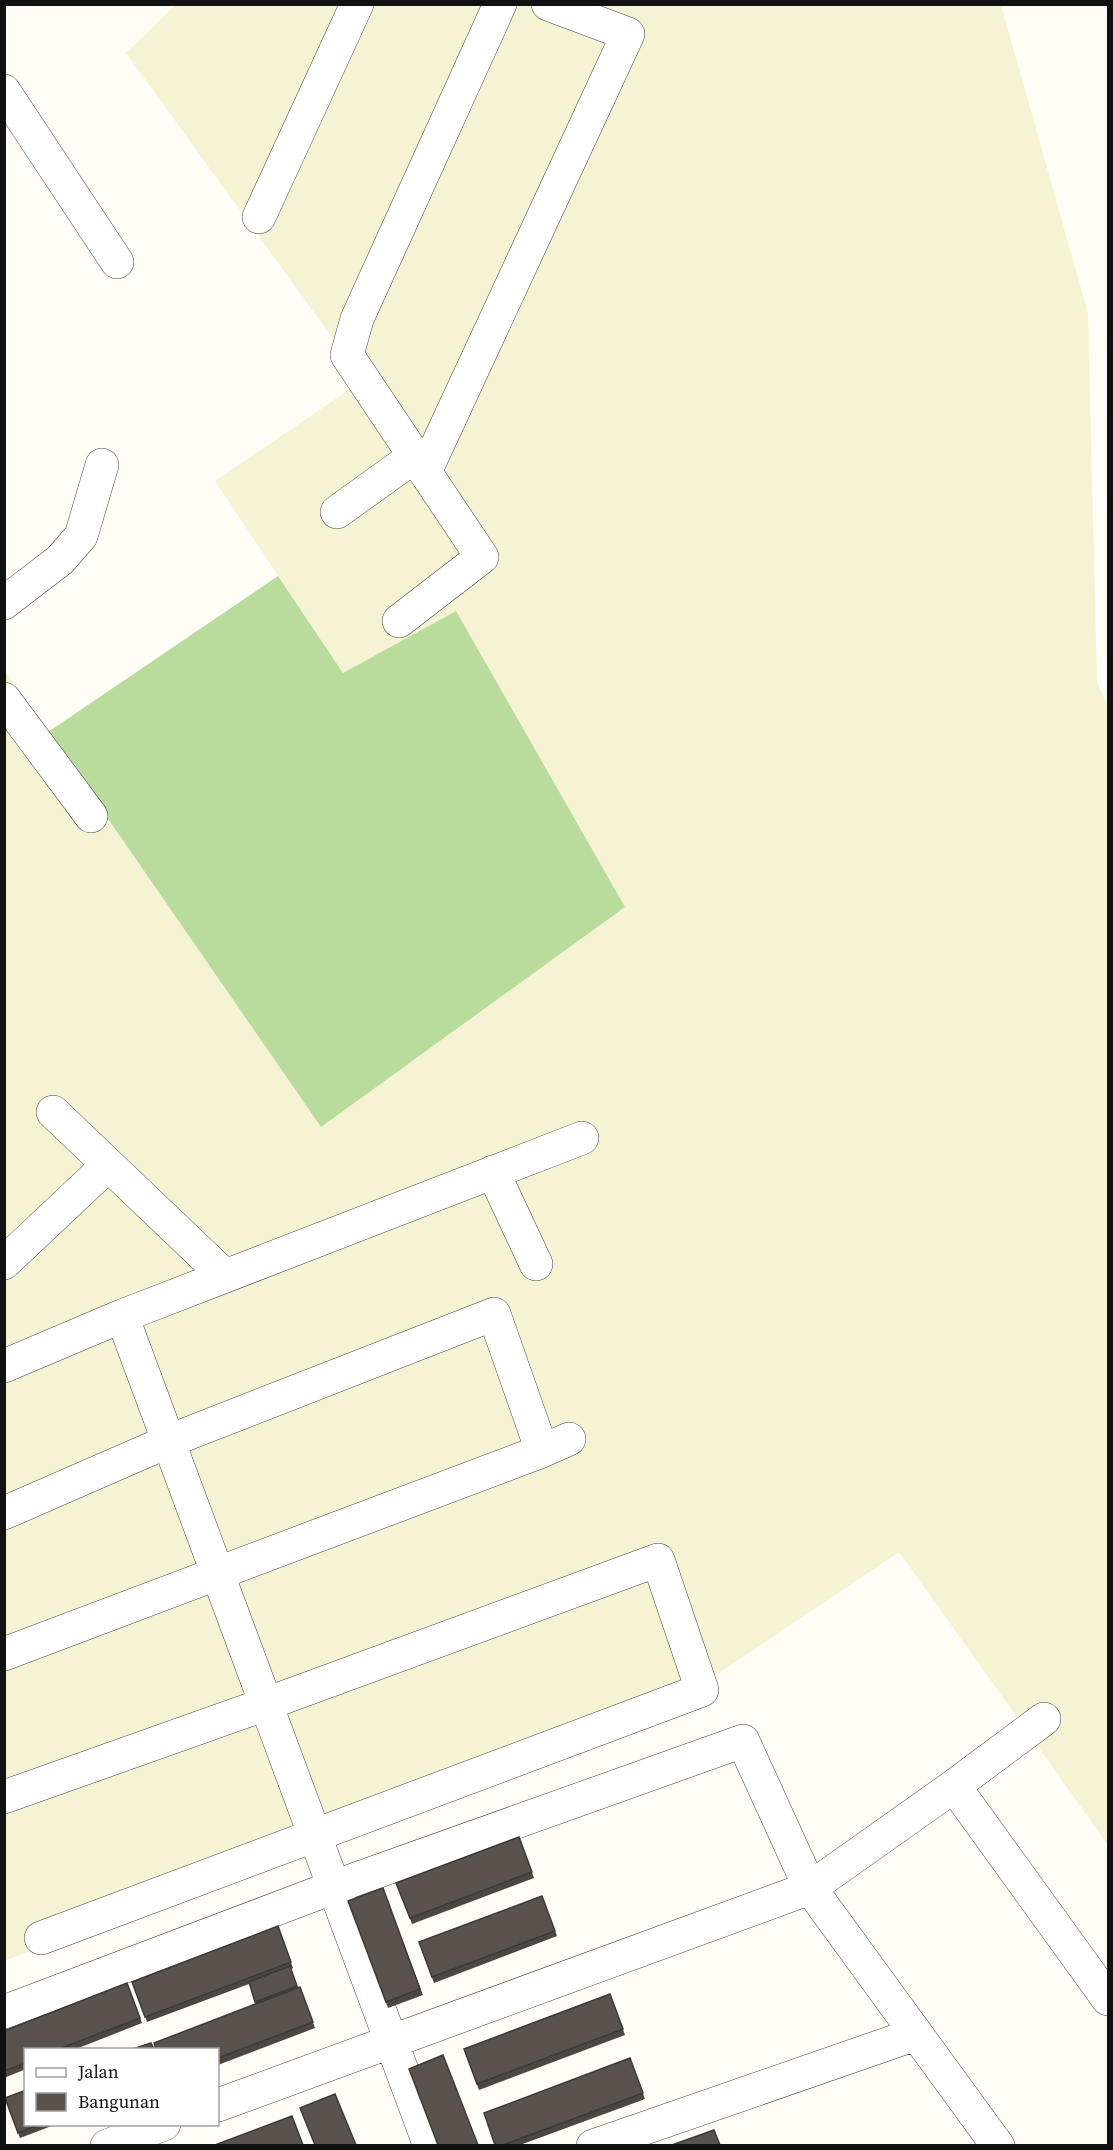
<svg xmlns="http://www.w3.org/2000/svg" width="1113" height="2150" font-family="'Source Serif 4',serif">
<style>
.farmland{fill:#f6f3d4}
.forest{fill:#b9dc9c}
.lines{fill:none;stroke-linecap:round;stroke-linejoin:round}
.street-casing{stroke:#444;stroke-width:34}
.street{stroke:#fff;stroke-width:33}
.wall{fill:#4d4742}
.building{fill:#5a524d;stroke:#3f3936;stroke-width:1.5}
</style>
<rect width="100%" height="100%" fill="#fffdf5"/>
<path class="farmland" d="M175,5h826l87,308 9,369 11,24v1139l-209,-293 -183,123 -711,286 -1,-1292 317,457 135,-515 -113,62 -128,-192 148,-101 -237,-327z"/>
<path class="forest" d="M278,576l65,97 113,-62 169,296 -304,220 -273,-395z"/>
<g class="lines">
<g class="street-casing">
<path id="street" d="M4,91l113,171
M259,217l98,-213
M425,472l203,-438 -80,-30
M337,512l78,-56
M4,603l56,-43 21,-24 21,-71
M399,621l83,-64 -135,-202 10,-36 143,-315
M4,699l87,117
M53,1112l172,164
M493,1172l43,92
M4,1263l104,-98
M122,1316l308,830
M4,1366l118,-50 460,-178
M4,1513l165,-72 325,-127 48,137
M4,1654l538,-203 27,-12
M954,1786l154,213
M4,1797l262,-93 392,-144 44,130 -661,248
M4,2012l330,-125 409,-146 67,147 188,258
M218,2105l592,-217 144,-102 90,-67
M107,2146l57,-22
M593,2146l323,-112"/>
</g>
<use href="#street" class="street"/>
</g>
<path class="wall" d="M519,1837l15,41 -122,46 -16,-41z
M383,1888l40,107 -35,13 -40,-107z
M542,1896l15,40 -123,47 -15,-41z
M278,1926l15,42 -2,1 1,3 6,16 2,-1 15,41 -97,37v-16l38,-45 -7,-20 -102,38 -15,-40z
M127,1983l15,40 -66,26h-50v20l-22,9v-47z
M610,1994l15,41 -146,55 -15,-41z
M630,2058l15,41 -125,46h-25z
M5,2098l21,26h31l-37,14z"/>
<path class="building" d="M519,1837l13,35 -122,46 -14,-35z
M383,1888l37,101 -34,13 -38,-101z
M542,1896l13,35 -123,46 -13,-35z
M278,1926l13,36 -146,55 -13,-35z
M290,1966l7,20 -42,16 -6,-20z
M127,1983l13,35 -81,31h-33v14l-22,8v-40z
M300,1987l13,35 -95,36v-9h-62l-2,-6z
M610,1994l13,35 -146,55 -13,-35z
M151,2043l3,6h-21z
M443,2055l35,90h-40l-29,-76z
M630,2058l13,35 -140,52h-8l-11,-32z
M26,2090v34h14l-22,9 -13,-35z
M335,2094l21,51h-41l-15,-37z
M292,2116l11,29h-88z
M714,2130l6,15h-48z"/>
<rect width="1113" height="2150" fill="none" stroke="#111111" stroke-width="12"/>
<rect x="24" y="2048" width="195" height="78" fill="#ffffff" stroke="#a0a0a0" stroke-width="1.5"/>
<rect x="36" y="2068" width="30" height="9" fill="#ffffff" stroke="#a0a0a0" stroke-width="1.5"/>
<text x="78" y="2078" font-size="18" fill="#111111">Jalan</text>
<rect x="36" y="2093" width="30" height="18" fill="#5a524d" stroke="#a0a0a0" stroke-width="1.5"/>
<text x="78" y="2108" font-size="18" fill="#111111">Bangunan</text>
</svg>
